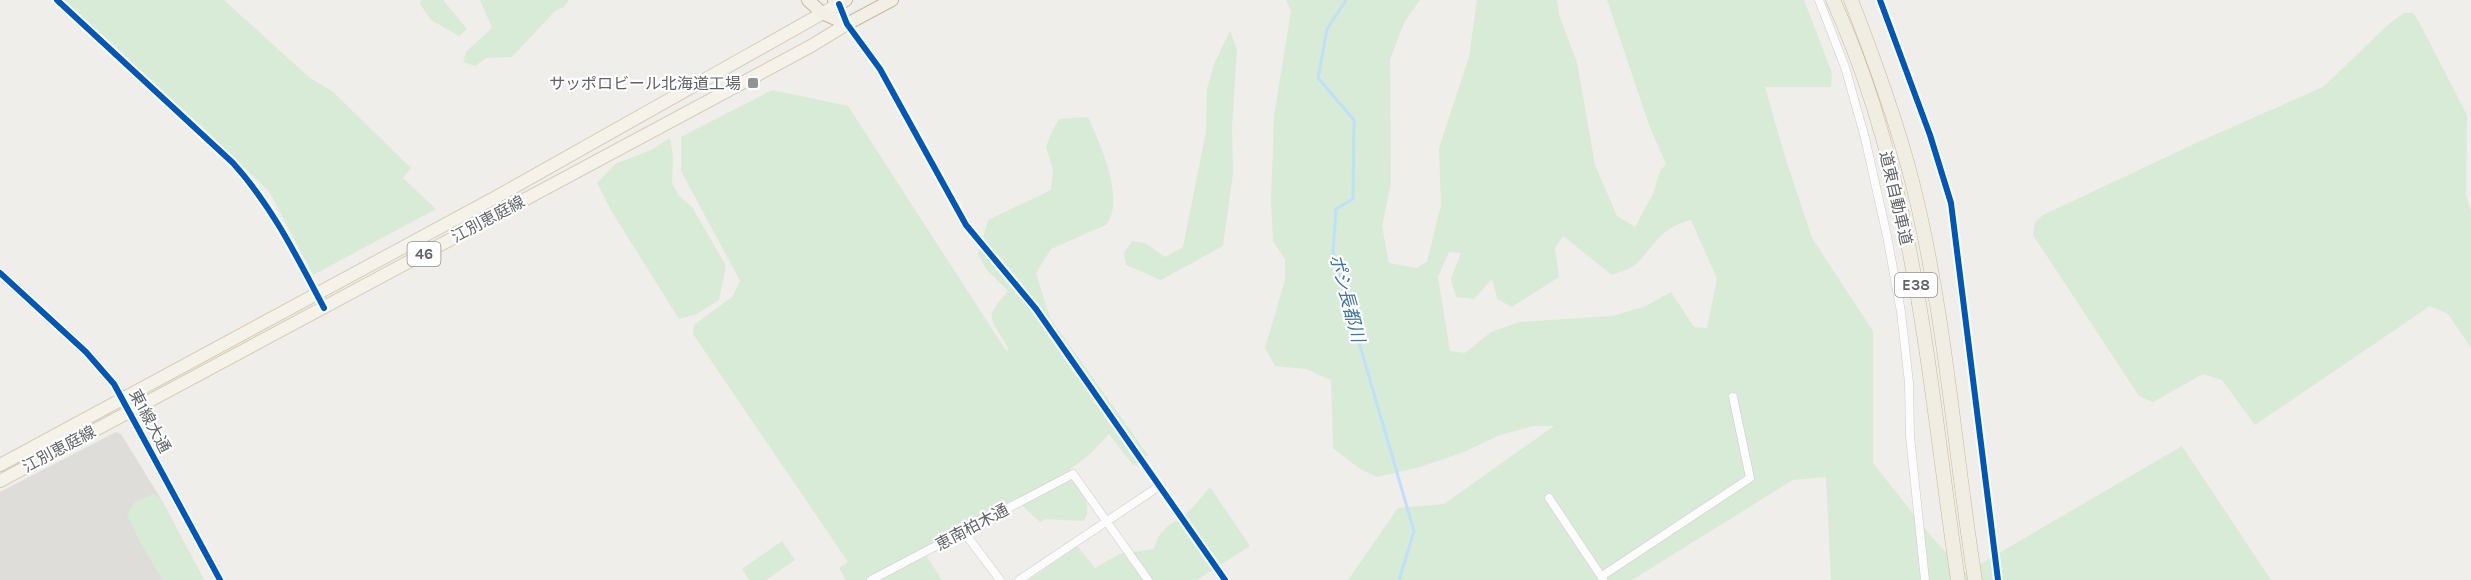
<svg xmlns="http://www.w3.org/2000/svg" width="2471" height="580" font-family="Karla,'Noto Sans JP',sans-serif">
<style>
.industrial{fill:#dfddda}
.green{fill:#d8ebd6;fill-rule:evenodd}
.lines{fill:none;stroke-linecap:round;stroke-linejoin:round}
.stream{stroke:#bfe0f9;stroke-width:3}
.minor-casing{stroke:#cbcccc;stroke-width:9}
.tertiary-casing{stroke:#cbcccc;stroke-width:10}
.primary-casing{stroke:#d7ceb8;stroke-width:14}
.trunk-casing{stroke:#c8b996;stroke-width:14}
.motorway-casing{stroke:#c8b996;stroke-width:15}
.minor{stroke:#fdfcfc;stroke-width:8}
.tertiary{stroke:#fdfcfc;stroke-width:9}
.primary{stroke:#f4f2e9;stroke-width:12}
.trunk{stroke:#f2f0e6;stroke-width:12}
.motorway{stroke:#f0ede3;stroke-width:14}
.cycleway-casing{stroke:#fff;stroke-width:10}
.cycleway{stroke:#0057b8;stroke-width:6}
.poi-dot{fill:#919496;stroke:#fff;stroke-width:2}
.labels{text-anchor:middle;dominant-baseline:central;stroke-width:4.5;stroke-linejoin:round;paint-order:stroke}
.shield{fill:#fff;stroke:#8f9295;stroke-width:1.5}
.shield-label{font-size:15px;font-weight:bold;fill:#5f6368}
.poi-label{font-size:16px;fill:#5f6368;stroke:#fff;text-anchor:end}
.street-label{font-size:16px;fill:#5f6368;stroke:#fff}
.water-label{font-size:18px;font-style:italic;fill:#4174aa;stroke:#fff}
</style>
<rect width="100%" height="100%" fill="#efeeea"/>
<path class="industrial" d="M116,432l5,2 40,65 43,81h-204v-88z"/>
<path class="green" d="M63,0h161l86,78 22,13 79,77 -8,10 33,31 -123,66 -44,-84z
M421,0h22l24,29 -8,7 -28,-16 -11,-16z
M480,0h89l-5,7 -9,4 -43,46 -26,1 -11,8 -12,-4 3,-10 26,-24z
M1286,0h134l-15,21 -15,38 1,124 -9,43 7,37 27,5 11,-6 14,-57 -2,-57 30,-91 8,-57h80l2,15 18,47 18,103 22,51 18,11 18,-33 7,-23 6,-7 -17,-39 -42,-125h197l28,73 -1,14h-66l21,73 26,78 61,93v132l57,72 35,38 217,-127 89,134h-440l-5,-103 -33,3 -161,100h-284l50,-72 46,-4 110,-78h-21l-33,9 -36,17 -44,15 -43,10 -17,-8 -27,-21 -2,-68 -25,-11 -31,-3 -10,-18 20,-68v-21l-12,-18 -2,-40 3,-85 17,-105zM1691,220l26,59 -10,49 -13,-1 -23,-35 -25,14 -34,10 -93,6 -28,10 -26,21 -15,-2 -12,-74 11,-25 12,1 -10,26 5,18 18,2 18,-20 5,20 15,8 47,-30 -4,-29 8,-12 49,39c7,-3 17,-5 23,-10 21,-20 24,-37 56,-45z
M2404,13h9l6,9 48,93 -1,80 5,16v137l-23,-34 -18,-8 -175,119 -33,-45 -19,-6 -50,28 -14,-6 -106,-161 2,-13 8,-7 162,-76 118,-52 66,-63z
M1230,31l7,18 -5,78 1,46 -10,73 -62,34 -35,-15 -2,-12 8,-12 13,2 20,14 18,-10 23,-115 1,-43 7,-25z
M772,90l76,16 159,246 1,-4c-18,-32 -25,-28 0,-57l-21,-21 -9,-15 10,-35 63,-30 2,-21 -7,-22 5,-14 8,-14 29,-2c12,26 38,83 18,108l-55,24 -15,24 14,45 98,137 -9,11 -7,-2 -23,-30 -22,23 -17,12c8,14 26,37 13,52l-37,-2 -6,3 -25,-23 -93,50 20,31h-96l-7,-12 9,-6 -155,-228 1,-9 38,-28 8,-16 -59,-110v-34z
M670,138l3,19 -1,26 7,13 13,11 34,59 -7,34 -22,14 -18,5 -67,-107 -15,-29 18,-19 36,-14z
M1210,487l40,59 -53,34h-168l48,-34 18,22 24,-14 35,-5c7,-26 21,-24 37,-40 7,-7 13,-15 19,-22z
M153,494l8,5 43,81h-41l-22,-36 -14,-29 7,-12z
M782,541l13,19 -29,20h-17l-7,-11z"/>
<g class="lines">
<path class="stream" d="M1346,0l-19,29 -9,49 36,42 -1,79 -17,10 -3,44 81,278 -15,49"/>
<g class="minor-casing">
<path id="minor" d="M57,0l176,163c39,43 64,94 91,145
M1819,0l26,67 20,71 22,98 14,76 8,71 1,53 15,144
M1880,0l50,135 21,68 47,377
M839,4l8,20 33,45 86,156 70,84 189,271
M1549,498l54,81
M964,532l36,48
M1602,576l148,-98 -17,-81
M871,580l202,-106 75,106
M1019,580l142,-95"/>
</g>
<g class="tertiary-casing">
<path id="tertiary" d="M0,273l86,79 28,32 106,196"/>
</g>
<g class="primary-casing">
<path id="primary" d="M0,465l498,-269 341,-192
M0,481l811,-435 36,-22"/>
</g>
<g class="trunk-casing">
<path id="trunk" d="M808,0l14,13 25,11 45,-24
M834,0l5,4 7,-4"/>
</g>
<g class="motorway-casing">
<path id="motorway" d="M1833,0c83,181 96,385 125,580
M1851,0c23,59 45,119 61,181 33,130 42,266 63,399"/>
</g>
<use href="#minor" class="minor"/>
<use href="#tertiary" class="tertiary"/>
<use href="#primary" class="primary"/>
<use href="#trunk" class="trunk"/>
<use href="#motorway" class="motorway"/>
<g class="cycleway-casing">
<path id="cycleway" d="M57,0l176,163c39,43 64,94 91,145
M1880,0l50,135 21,68 47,377
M839,4l8,20 33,45 86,156 70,84 189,271
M0,273l86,79 28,32 106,196"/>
</g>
<use href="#cycleway" class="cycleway"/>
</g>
<rect class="poi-dot" x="747" y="77" width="12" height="12" rx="3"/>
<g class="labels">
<g class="shield">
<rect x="407.5" y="242" width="33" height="24" rx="4.5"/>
<rect x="1895" y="273" width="42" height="24" rx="4.5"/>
</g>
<g class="shield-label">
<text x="424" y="254">46</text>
<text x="1916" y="285">E38</text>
</g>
<g class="poi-label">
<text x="741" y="83">サッポロビール北海道工場</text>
</g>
<g class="street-label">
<text transform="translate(1896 198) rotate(77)">道東自動車道</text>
<text transform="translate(488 219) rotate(-28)">江別恵庭線</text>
<text transform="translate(150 421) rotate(62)">東1線大通</text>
<text transform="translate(59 449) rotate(-28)">江別恵庭線</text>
<text transform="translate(972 527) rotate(-28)">恵南柏木通</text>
</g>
<g class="water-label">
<text transform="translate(1347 298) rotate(75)">ポシ長都川</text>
</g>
</g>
</svg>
